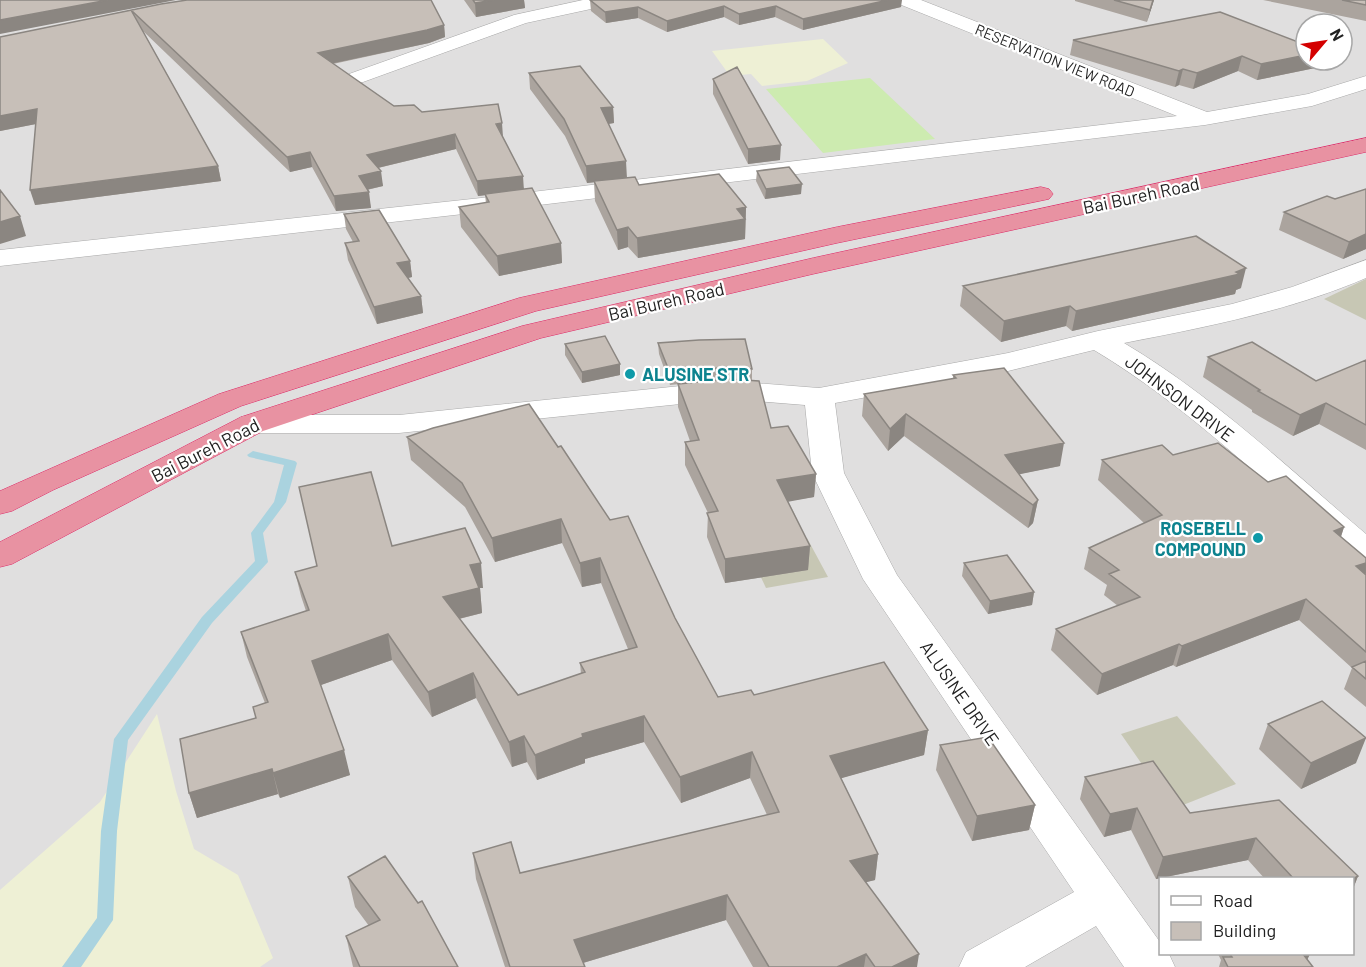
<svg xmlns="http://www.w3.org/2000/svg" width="1366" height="967" font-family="Barlow,sans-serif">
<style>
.residential{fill:#e0dfdf;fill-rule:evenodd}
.construction{fill:#c7c7b4}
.farmland{fill:#eef0d5}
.grass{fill:#cdebb0}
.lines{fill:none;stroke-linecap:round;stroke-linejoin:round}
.stream{fill:#aad3df;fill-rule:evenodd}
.minor-casing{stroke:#a9a9a9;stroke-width:1}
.highway-casing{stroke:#dc2a67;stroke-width:1}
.minor{fill:#fff;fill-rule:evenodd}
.highway{fill:#e892a2;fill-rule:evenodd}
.wall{fill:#aba49e}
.shaded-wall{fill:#8b8681}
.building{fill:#c7bfb8;stroke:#8b8681;stroke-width:1.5}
.culture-dot{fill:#0f9aa8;stroke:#fff;stroke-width:2}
.labels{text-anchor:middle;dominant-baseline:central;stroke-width:4.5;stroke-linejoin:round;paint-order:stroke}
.far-street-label{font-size:15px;fill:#222;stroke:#fff}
.street-label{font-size:18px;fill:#222;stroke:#fff}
.culture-label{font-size:18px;font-weight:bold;fill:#0d838f;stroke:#fff;text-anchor:start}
</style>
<rect width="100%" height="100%" fill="#f2efe9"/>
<path class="residential" d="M0,0h1366v967h-1366zM1306,24h36v36h-36zM1160,878h192v76h-192z"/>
<path class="construction" d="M1366,279v41l-42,-21z
M807,538l21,39 -62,11 -19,-40z
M1177,716l59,68 -63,25 -52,-75z"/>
<path class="farmland" d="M823,39l25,24 -41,18 -45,5 -11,-12 -21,2 -18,-25z
M157,714l19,77 18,58 44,26 35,83 -13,9h-260v-77l100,-88z"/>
<path class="grass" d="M870,78l65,61 -112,14 -57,-64z"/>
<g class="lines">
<path class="stream" d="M253,451l42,10 2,2 -11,39 -23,31 5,29 -56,61 -84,117 -11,91 -4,89 -32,47h-19l35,-49 4,-87 13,-92 88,-122 53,-56 -4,-28 23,-31 10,-37 -35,-8 -2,-2z"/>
<g class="minor-casing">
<path id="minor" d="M583,0h34l-3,4 -88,19 -163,59h-14l-3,-4 3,-4 165,-59z
M896,0h25l286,112 101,-18 58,-18v13l-54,17 -107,19 -724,87 -481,54v-16l481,-52 696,-82 -278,-112z
M1366,260v18c-77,33 -160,49 -242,65 88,52 164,125 242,191v29l-12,-3c-84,-73 -165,-153 -260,-210l-86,21 -173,32 9,70 53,102 263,367v12h9l6,13h-51l-28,-41 -71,41h-66l7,-15 108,-60 -211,-313 -51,-106 -7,-68 -76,-6 -330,34h-147l-11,-2 -5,-7 5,-7 11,-2h147l330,-34 90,7 189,-35 90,-22 134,-27 60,-17z"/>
</g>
<g class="highway-casing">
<path id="highway" d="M1366,138v14l-553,122 -272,64 -278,93 -251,133 -12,3v-25l241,-125 281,-91 291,-68z
M1041,187l8,2 4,5 -4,5 -212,44 -301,68 -295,95 -188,84 -41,21 -12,3v-23l219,-97 300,-96 318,-71z"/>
</g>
<use href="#minor" class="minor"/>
<use href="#highway" class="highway"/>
</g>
<path class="wall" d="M464,0h60l1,8 -49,9z
M590,0l311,7 -98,23 -28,-13 -36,8 -15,-8 -57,15 -29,-14 -32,5 -15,-12z
M1075,0h79l-7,22 -72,-21z
M1263,0h103v21z
M161,4l283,21 1,12 -16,6 -96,21 61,42 28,6 81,25 21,52 37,54 1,20 -63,13 -38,-49 -2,-20 27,-4 -1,-8 -7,1 -22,-47 -78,19 5,18 -16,4 4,18 -35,3 -24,-44 -22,5 -147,-141 75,135 3,15 -186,24 1,-81 -36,7v-94z
M1220,12l100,55 -63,13 -19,-9 -45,18 -14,-4 -4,2 -105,-32 3,-15z
M529,73l84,34 1,16 -6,1 19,54 12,7 107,22 -1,32 -107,19 -10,-11 -10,3 -23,-49 -1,-19 -7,1 -22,-47 -35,-47z
M713,79l67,81 -32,4 -35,-70z
M757,171l44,23 -36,5 -9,-18z
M1366,189v60l-23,10 -64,-29 5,-18 51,-13z
M344,214l66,47 2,16 -4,1 13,18 2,17 -46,11 -29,-64 -3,-17 8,-1 -7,-13z
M963,286l278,2 -5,2 -1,4 -163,37 -6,-5 -65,16 -41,-36z
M658,343l94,26v12l-23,-2 -59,6 -11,-31z
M565,344l55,20v11l-38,8 -17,-28z
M1208,357l108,24 50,-21v90l-47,-26 -26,12 -41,-24v-2l-49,-33z
M953,375l107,91 -41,8 19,26 -5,23 -5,5 -124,-92 -16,15 -26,-35 2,-22 89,-15z
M678,384l93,44 45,46 -2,23 -26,4 22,45 -2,24 -83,13 -18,-46 1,-24 -23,-48v-23l5,-1 -12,-34z
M529,404l146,214 43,79 36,-2 174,35 -4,25 -83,23 37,76 -3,26 -9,2 51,85h-164l-27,-47 -143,43 2,4h-80l-29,-88 -3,-26 47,20 247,-58 -17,-37 -69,25 -37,-61 -59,17v4l-48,17 -10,-18 -15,5 -36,-69 -44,19 -40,-57 -71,25 29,90 -70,23 -2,-4 -81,24 -8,-25 67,-75 9,-15 -18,-46 -6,-25 65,-21 -5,-15 -6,-24 97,-26 91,42h-3l2,25 -23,6 59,76 63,-21 -1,-11 48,-14 -27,-66 -19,4 -20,-44 -67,19 -30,-55 -54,-47 -4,-23z
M1173,455l95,27 76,45 -3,10 25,21v149l-22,-18 8,-21 -53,-48 -123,47 -3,-2 -76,30 -46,-45 5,-21 62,-23 -14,-11 3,-10 -23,-16 5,-21 55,-25 -46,-43 4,-20z
M964,563l70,29 -2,13 -44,9 -26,-38z
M1268,724l88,39 -55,26 -42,-40z
M940,745l95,60 -6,25 -57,11 -36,-71z
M1085,777l105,36 168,63 -5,13v-10h-88l-17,-19 -92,19 -25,-49 -27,7 -24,-38z
M348,877l110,90h-105l-7,-31 23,-10 -14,-19z
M1218,954h92l-3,6 6,7h-94l2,-7z"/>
<path class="shaded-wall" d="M108,0h68l-176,34v-14z
M494,0h30l1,8 -49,9 -1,-14z
M888,0h14l-1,7 -98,23v-11z
M1153,0h1l-7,22 3,-12z
M724,6v11l-57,15v-11z
M776,6l-1,11 -36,8v-11z
M638,7v11l-32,5 -1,-11z
M444,25l1,12 -16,6 -109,23 -2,-13z
M1306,55v5h16l-2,7 -63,13 4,-16z
M1242,56l-4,15 -45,18 4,-16z
M1183,69l-4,16 -4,2 4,-16z
M613,107l1,16 -13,2v-17z
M37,109l4,14 -41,8v-15z
M502,123l1,14 -7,-13z
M455,134l1,15 -87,21 -2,-15z
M781,145l-1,15 -32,4v-15z
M310,152l2,15 -22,5 -3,-15z
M626,161l1,18 -40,4 -1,-17z
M218,166l3,15 -186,24 -5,-15z
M381,171l2,15 -22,5 -2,-15z
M523,176l1,15 -46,5 -1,-15z
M802,184l-1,10 -36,5 1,-10z
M369,192l2,16 -35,3 -2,-15z
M746,207l-1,32 -107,19 -1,-20 100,-29z
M20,216l6,20 -26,8v-22z
M628,227v20l-10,3 -1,-20z
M1366,234v15l-23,10 6,-17z
M561,243l1,20 -63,13 -2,-20z
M410,261l2,16 -13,3 -2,-17z
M1246,268l-5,20 -5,2 -1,4 -163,37 4,-20 160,-39z
M421,296l2,17 -46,11 -3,-17z
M1070,306l-4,20 -65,16 3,-21z
M620,364v11l-38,8v-11z
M1326,403l-7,21 -26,12 7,-21z
M906,414l-2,22 -16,15 2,-22z
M1064,443l-4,23 -59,12 4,-23z
M816,474l-2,23 -38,7 1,-24z
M1038,500l-5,23 -5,5 5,-23z
M561,519l1,24 -67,19 -3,-24z
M1344,527l-7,21 -3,-17z
M810,546l-2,24 -83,13v-24z
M600,558l1,25 -19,4 -2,-24z
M481,563l2,25h-3l2,25 -36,9 -3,-25 27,-32z
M1366,563v10l-4,10 -6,-17z
M1034,592l-2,13 -44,9 2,-13z
M1306,599l-7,21 -123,47 6,-21z
M388,634l4,26 -74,26 -6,-25z
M1179,644l-6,21 -76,30 5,-21z
M473,673l3,25 -44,19 -4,-25z
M644,716v26l-59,17v4l-48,17 -2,-25 47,-21z
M928,730l-4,25 -96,27 2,-26z
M524,736l3,26 -15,5 -3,-25z
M1366,738l-10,25 -55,26 10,-26z
M344,750l6,25 -70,23 -7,-25z
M752,752l-2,26 -69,25 -1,-26z
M272,769l6,25 -81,24 -8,-25z
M1035,805l-6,25 -57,11 5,-25z
M1137,808l-6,22 -27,7 6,-23z
M1256,838l-8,22 -92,19 7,-22z
M878,854l-3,26 -28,7 3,-26z
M1358,876l-5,13v-10z
M727,895l-1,25 -150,45 -2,-25z
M866,954l-2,13h-27z
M919,954l-2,13h-25z
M1299,954h11l-3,6z"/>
<path class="building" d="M0,0h108l-108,20z
M187,0h244l13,25 -17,5 -109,23 76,53 20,-1 8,7 76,-8 4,19 -6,1 27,52 -46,5 -22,-47 -88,21 14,16 -22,5 10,16 -35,4 -24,-44 -23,5 -156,-147 87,156 -188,24 7,-81 -37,7v-79l161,-33z
M473,0h21l-19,3z
M590,0h298l-85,19 -27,-13 -37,8 -15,-8 -57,15 -29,-14 -33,5z
M1114,0h39l-3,10z
M1342,0h24v5z
M1220,12l86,33v10l-45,9 -19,-8 -45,17 -14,-4 -4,2 -106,-31z
M580,66l33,41 -12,1 25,53 -40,5 -22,-47 -35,-46z
M737,67l44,78 -33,4 -35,-70z
M789,167l13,17 -36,5 -9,-18z
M719,174l27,33 -9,2 8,10 -108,19 -9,-11 -11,3 -23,-49 41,-4 4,8z
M532,188l29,55 -64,13 -38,-49 30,-5 -4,-8z
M1366,189v45l-17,8 -65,-30 43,-16 8,3z
M0,190l20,26 -20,6z
M379,210l31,51 -13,2 24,33 -47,11 -29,-64 14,-2 -15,-27z
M1196,236l50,32 -10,4 4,2 -164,37 -6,-5 -66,15 -41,-35z
M605,336l15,28 -38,8 -17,-28z
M745,339l7,30 -23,-2 -59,6 -12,-30 41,-3z
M1252,342l64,39 50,-21v65l-40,-22 -26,12 -42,-24 2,-1 -52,-33z
M1004,368l60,75 -59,12 33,45 -5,5 -127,-91 -16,15 -26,-35 92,-16 -3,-3z
M730,379l29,2 12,47 17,-2 28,48 -39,6 33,66 -85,13 -18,-46 11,-2 -33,-69 14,-2 -21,-56z
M529,404l29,43 3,-1 49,74 18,-4 47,102 43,79 33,-7 3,5 130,-33 44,68 -98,26 48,98 -28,7 69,93 -27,13h-17l-9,-13 -29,13h-68l-42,-72 -153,45 11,27h-75l-37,-114 38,-11 9,31 259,-61 -27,-60 -72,25 -36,-61 -62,18 1,3 -48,18 -11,-19 -15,6 -36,-69 -45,19 -40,-58 -76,27 32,89 -71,23 -1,-4 -83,24 -9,-54 76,-21 -3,-11 15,-5 -27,-70 68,-22 -14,-38 22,-6 -18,-79 72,-15 21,74 73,-18 16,35 -11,2 9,23 -36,9 75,98 67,-23 -5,-9 57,-16 -37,-89 -20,5 -19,-44 -69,19 -30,-55 -55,-46 26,-9z
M1218,443l50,39 18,-6 58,51 -10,4 32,27v5l-10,3 10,9v77l-60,-53 -124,47 -3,-2 -77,30 -46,-45 84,-32 -31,-23 10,-4 -30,-22 73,-33 -60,-55 60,-15 11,10z
M1007,555l27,37 -44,9 -26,-38z
M1366,661v18l-14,-12z
M1322,701l44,37 -55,25 -43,-39z
M988,737l47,68 -58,11 -37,-71z
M1153,761l37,52 89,-13 79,76 -5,3h-59l-38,-41 -93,19 -26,-49 -27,6 -25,-37z
M385,856l33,47 4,-2 36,66h-98l-14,-31 34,-16 -32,-43z
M1230,954h73l10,13h-85l-5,-10h9z"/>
<g class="culture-dot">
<circle cx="630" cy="374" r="6"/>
<circle cx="1258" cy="538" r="6"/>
</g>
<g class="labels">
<g class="far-street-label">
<text transform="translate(1055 60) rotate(22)">RESERVATION VIEW ROAD</text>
</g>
<g class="street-label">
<text transform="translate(1141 195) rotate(-12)">Bai Bureh Road</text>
<text transform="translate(666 301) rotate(-13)">Bai Bureh Road</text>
<text transform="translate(1180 398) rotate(37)">JOHNSON DRIVE</text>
<text transform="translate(205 450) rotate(-27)">Bai Bureh Road</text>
<text transform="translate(960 693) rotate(55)">ALUSINE DRIVE</text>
</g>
<g class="culture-label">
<text x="642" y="374">ALUSINE STR</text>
<text x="1246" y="528" text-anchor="end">ROSEBELL<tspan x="1246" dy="21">COMPOUND</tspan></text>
</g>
</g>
<rect x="1159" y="877" width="195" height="78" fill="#ffffff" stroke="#a7a7a7" stroke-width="1.5"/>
<rect x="1171" y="896" width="30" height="9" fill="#ffffff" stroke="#a7a7a7" stroke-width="1.5"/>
<text x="1213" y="907" font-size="18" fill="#222222">Road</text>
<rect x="1171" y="922" width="30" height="18" fill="#c7bfb8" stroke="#a7a7a7" stroke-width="1.5"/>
<text x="1213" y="937" font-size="18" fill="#222222">Building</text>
<g transform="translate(1324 42) rotate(61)"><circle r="28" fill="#ffffff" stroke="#a7a7a7" stroke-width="1.5"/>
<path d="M0-4.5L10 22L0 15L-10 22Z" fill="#d40000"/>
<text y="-9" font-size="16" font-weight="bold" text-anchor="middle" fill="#222222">N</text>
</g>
</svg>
